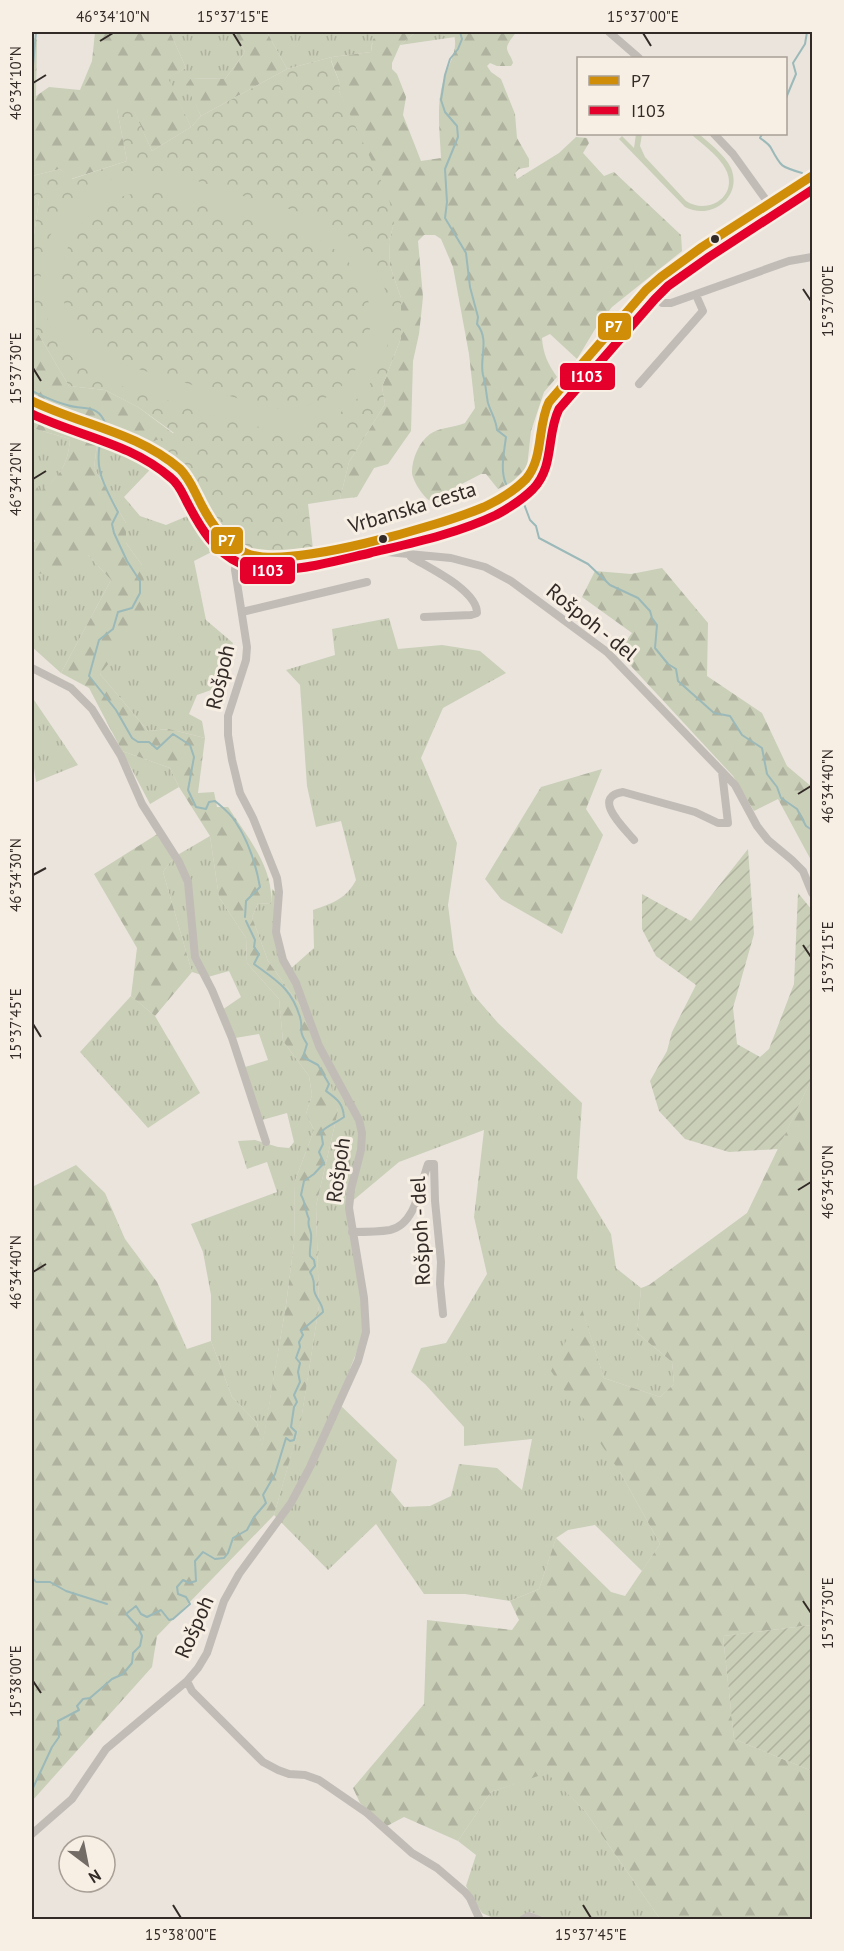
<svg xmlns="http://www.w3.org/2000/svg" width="844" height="1951" font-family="'PT Sans',sans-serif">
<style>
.grass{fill:url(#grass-tufts);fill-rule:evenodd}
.forest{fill:url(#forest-firs)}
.park{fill:url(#park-crowns)}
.garden{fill:url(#garden-furrows)}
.pitch{fill:#cacfb8;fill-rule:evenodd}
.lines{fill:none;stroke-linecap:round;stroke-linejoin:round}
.stream{stroke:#9bb9b9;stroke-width:2}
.minor{stroke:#c2bcb7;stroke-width:8}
.bus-1-casing{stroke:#f7efe3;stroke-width:14}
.bus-2-casing{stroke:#f7efe3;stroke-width:14}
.bus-1{stroke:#d08d08;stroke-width:9}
.bus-2{stroke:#e4002b;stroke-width:9}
.ticks{fill:none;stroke:#322a26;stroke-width:2}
.bus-dot{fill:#322a26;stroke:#f7efe3;stroke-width:2}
.labels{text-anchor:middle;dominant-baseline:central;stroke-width:6;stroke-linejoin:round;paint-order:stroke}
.street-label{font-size:21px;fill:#322a26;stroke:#f7efe3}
.line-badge{stroke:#f7efe3;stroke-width:2}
.badge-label{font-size:16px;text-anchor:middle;font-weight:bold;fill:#fff}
.neatline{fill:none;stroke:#322a26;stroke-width:2}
.ticks-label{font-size:15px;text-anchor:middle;fill:#322a26}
</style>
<defs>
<pattern id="grass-tufts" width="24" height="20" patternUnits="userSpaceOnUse" patternTransform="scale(1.5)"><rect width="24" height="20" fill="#cacfb8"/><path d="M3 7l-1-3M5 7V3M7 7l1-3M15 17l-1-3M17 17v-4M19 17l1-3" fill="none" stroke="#aeb29e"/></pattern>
<pattern id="forest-firs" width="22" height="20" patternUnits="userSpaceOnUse" patternTransform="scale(1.5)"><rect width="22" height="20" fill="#cacfb8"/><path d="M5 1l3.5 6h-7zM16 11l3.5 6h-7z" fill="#aeb29e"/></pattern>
<pattern id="park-crowns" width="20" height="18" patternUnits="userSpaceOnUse" patternTransform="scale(1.5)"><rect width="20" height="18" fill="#cacfb8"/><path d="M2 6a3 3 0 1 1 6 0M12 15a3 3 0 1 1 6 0" fill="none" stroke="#aeb29e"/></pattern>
<pattern id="garden-furrows" width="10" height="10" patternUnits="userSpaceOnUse" patternTransform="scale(1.5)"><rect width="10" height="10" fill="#cacfb8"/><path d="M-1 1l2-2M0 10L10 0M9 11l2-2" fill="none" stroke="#aeb29e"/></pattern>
</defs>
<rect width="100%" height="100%" fill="#eae4dd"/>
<path class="grass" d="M170,32h64l11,20 -20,27 -34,-1 -4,7 14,31 -10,11 -24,-49 19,-10z
M267,32h123l-18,11 -1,9 -39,5 -45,12z
M416,32h37l2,5 -55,8z
M115,427l50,27 -41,43 16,19 26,9 43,-18 11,19 13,15 -39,20 12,59 27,23 -19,46 -17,6 -8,19 13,7 3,17 -36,-9 -21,2 -48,-57 42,-109 -16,-22v-20l-32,-55 3,-24z
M32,428l38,11c-2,26 -10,37 -30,54l-8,-15z
M88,555l23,25 -50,93 -29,-26v-73z
M389,618l9,31 44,-4 38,6 26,22 -63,35 -22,50 36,85 -9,62 6,47 18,41 26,30 84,80 -5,75 34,56 5,34 25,20 -4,45 35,29 2,22 -14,13 -56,-19 -22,-68 38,162 40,72 -18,27 -47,-46 -27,5 -12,8 -17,51 -29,12 -45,-7h-41l-48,-70 -48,46 -54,-55 27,-95 18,-114 -3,-100 22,-95 -38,-105 -32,-45 -16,-44 6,-14 13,1 1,-15 4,3c-2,32 -6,53 11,80l27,-24 -1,-38c20,-7 33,-11 43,-30l-15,-59 -25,6 -9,-41 -7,-101 -14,-15 49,-15 -3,-26zM484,1130l-10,87 13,57 -41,69 -25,5 -10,24 14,12 39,43v19l68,-7 -10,51 -25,-22 -38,-4 -8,32 -21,10 -26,1 -13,-16 6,-31 -60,-58 29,-74 -16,-125 49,-41z
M32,697l46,68 -42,17 -4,-28z
M122,751l48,17 9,19 -29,17z
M210,836l9,61 27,41 1,25 32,36 4,42 26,35 3,19 -6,19 8,16 -19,51 -1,62 -8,62 -24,143 -5,-25 -25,-26 -21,-56v-46l-8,-43 -12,-28 86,-32 -10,-30 -20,7 -9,-28 17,-1 23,7 11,1 5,-6 -7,-29 -25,7 -17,-53 23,-7 -9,-26 -24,4 -13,-28 19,-13 -12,-26 -21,6 -16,-5 -29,-100 11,-15z
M131,996l24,20 45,77 -52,35 -68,-76z
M547,1772l38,39 75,108h-116l-13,-7 -12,7h-24l-13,-6 -16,-27 10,-31 -18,-14 33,-49z"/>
<path class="forest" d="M95,32h75l16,36 -18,10 23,49 -39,24 -23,-50 -12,8 10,52 -56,18 -11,-10 -28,7v-139l5,3 -1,56 13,-9 31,3 12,-29z
M234,32h33l20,37 -86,47 -15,-31 5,-7 34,1 20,-27z
M390,32h26l-16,13 -8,18v6l5,5 9,23 -3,18 18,46 20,-3c-1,-24 -5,-52 2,-76 5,-18 17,-32 10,-50h63c-2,4 -10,12 -9,17 1,5 5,9 6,14l-2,3h-14l-7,-3 -3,3 4,6 10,7 14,35 2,24 12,21v8l-10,2 -4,4 2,6 42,-26 17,-16 11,1 2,5 -6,10 21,23 10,-4 67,63 1,16 -70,56 -15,19 -20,33 -27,-25 -8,4c1,16 6,26 15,39l-13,15 -13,39 -4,36 -15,15 -14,7 -12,-15h-5l-23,12 -1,12c-18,11 -27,7 -38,-9 -3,-5 -7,-12 -7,-17 0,-13 7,-30 18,-38 10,-7 24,-6 35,-11l10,-15 -6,-54 -16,-87 -12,-28 -6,-4h-11l-6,6 5,56 -4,37 -6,27 -2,70 -23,33 -14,4 -17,29 -17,2 9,-37 36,-58 -3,-17 19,-49v-40l-11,-32 -1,-25 5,-18 -55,-132 1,-7 -9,-24 1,-3 39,-5 2,-13z
M32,195l7,5 -6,42 3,88 33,56 36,4 33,17 36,27 -27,10 -32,-17 -18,17 -3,24 32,55v20l16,22 6,50 -48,59 48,57 21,-2 36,9 -7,55 16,-1 3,15h11c19,30 46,60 43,97l-13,-1 -6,14 16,44 32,45 23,50 15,55 -22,95 3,100 -18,115 -27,94 -117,121 -5,31 -120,134v-614l44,-22 29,28 20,46 32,43 30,67 24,-8 21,56 25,26 5,23 24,-141 8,-62 1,-62 19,-51 -8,-16 6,-19 -3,-19 -26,-35 -4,-42 -32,-36 -1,-25 -27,-41 -9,-61 -31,-49 -9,-19 -48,-17 -33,-63 -28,-15 50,-93 -23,-25 -19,17 -37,2v-29l3,-4 -3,-5v-58l8,14c20,-16 28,-27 30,-53l-38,-11z
M662,568l46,55 -1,53 55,37 25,53 25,21v75l-34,-63 -24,12 -21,-35 -115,-124 14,-19 -50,-36 13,-26 36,3z
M602,769l-16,40 17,26 -41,99 -61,-35 -16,-20 56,-92z
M159,833l15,24 -11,15 29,100 -37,44 -24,-20 6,-48 -43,-74z
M812,1078v547l-89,11 11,103 78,32v148h-152l-75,-108 -38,-38 -56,19 -33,49 -54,-24 -17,9 -27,-23 -7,-15 71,-84 3,-84 85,10 7,-10 -9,-19 29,-12 17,-51 55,54 14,4 35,-52 -40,-72 -69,-101 31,-62 22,69 56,19 14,-13 -2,-22 -35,-29 4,-45 8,-3 98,-72z"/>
<path class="park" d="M332,57l-1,4 9,23 -1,7 50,107 5,25 -5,18 1,25 11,32v40l-19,49 3,17 -36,58 -9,37 -32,5 5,45 -30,8 -25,-5 -25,-11 -13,-15 -25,-46 -9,-10 -39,-26 27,-11 -36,-26 -33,-17 -36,-4 -33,-56 -3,-88 6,-42 -7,-5v-19l28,-7 12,10 55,-18 -10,-52 7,-12 5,3 23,51 39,-24 10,-11 86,-47z"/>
<path class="garden" d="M748,849l6,85 -21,74 4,36 23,13 9,-8 25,-65 4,-91 14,17v168l-34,71 -49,3 -44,-13 -26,-28 -9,-30 17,-30 5,-19 24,-47 -40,-29 -14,-27v-35l49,27z
M812,1625v146l-78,-32 -11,-103z"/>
<path class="pitch" d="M636,134h6l-2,12 5,11 41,44c21,14 51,-3 41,-29 -6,-15 -25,-28 -36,-38h8c10,9 26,21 32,34 12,29 -20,53 -46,39l-66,-68 3,-3 12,12z
M140,172c36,-1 69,13 103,24 30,9 63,15 91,31 53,28 72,98 41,149 -9,16 -22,28 -37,38 -52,32 -109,5 -162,-11 -27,-9 -57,-15 -82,-29 -51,-29 -68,-95 -40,-146 18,-33 50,-51 86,-56zM152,192l19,3 143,43c97,41 60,182 -44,170l-152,-45c-92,-39 -65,-171 34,-171z"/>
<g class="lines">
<path class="stream" d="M460,32l2,7 -4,10 -8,10 -5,16 -4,25 4,12 12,14 1,11 -13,32 2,33 -2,16 21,35 4,34 8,30 -1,7c13,16 2,34 6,51 3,9 3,19 5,28 3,10 8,16 9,27l9,7c-2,15 -6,34 0,47
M32,77l4,-45
M786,98l10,-24 -3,-11 12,-19 2,-12
M762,134l-2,4c4,3 9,6 11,10 10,19 10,19 31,25
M32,391c11,5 23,11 35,14 18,6 31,-2 39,20
M104,431c-13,33 -1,53 14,81l-6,12 2,9 13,28 13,20v12l-8,15 -14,4 -5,17 -14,11 -10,36 27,34 16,28 6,4h11l8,7 16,-15 17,11 4,12 -6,33 8,17 10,2 3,-7 6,-1c7,6 15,12 20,20 13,19 21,44 25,66l-14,14 -1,16
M512,494l12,10 6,16 6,6 3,12 49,26 22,21 28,13 12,13 2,7 5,7 -2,23 13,16 8,5 2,12 36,32 16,3 12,19 20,13 5,26 10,13 4,11 16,11 9,17 6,4
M32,1577l4,5h14l16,9 41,13
M32,1790l20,-43 7,-10 -1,-16 21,-11 -2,-4 6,-7 7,-1 22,-19 11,-5 9,-11 1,-10 7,-7 2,-10 -4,-9 -12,-13 10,-8 5,8 6,3 14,-7 8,10 4,-1 17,-15 -4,-7 -8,-3 -1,-7 6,-7 6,3 7,-2 -1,-20 8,-9 12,7 9,-1 4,-5 5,-15 14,-8 7,-13 12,-14 -3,-8 12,-21 11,-36 4,3 4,-1 2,-8 -5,-5 3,-20 3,-5 -3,-7 6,-13 -2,-10 2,-9 -4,-5 4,-11 -1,-5 4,-7 -2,-4 22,-19c0,-9 -9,-15 -9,-23 0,-6 0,-10 -4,-17l5,-6 -1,-6 -4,-4c-1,-7 2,-15 1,-22 -1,-7 -4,-8 -2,-15 -4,-8 -3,-16 -8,-24l3,-14 10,-7 10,-11 -5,-11 4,-8 -2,-12c7,-7 15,-9 23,-15 -1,-14 -7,-18 -18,-26l3,-7 -11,-19 -15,-8 4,-13c-10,-16 -3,-13 -7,-27 -9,-29 -23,-36 -46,-53l5,-10 -5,-7 1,-7 -9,-19"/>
<path class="minor" d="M609,32l30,26
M714,134l19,20 36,50
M646,290l16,13h9l118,-42 23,-4
M639,384l64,-73 -7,-16
M32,401c21,11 45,17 68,25 23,9 48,20 69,35 5,4 13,9 17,15 5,5 8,13 11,20 12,22 24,47 49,57 11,5 24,6 36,5 38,-4 78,-15 116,-24 26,-7 53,-14 78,-24 18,-7 41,-19 53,-35 16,-21 5,-49 20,-73l97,-112 15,-13 41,-30 110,-71
M352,545l14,5 85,8 34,9 26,14 96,71 128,133 22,41 11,14 24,20 11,11 9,22
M411,557c18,11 66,33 66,56l-6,2 -47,2
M242,612l125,-30
M32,668l39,20 21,21 29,47 21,48 37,58 9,20 7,75 17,33 20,48 34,104
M634,840c-9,-11 -44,-43 -11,-48l72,20 23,11h10l-6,-51
M352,1232c13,0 26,0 38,-2 26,-6 30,-44 38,-66h6l1,37 6,61 -1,22 3,30
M187,1681l5,10 71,71 15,8 11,4 16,1 14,5 48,33 45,40 25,15 28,24 5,6 10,22
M32,1834l40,-35 34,-50 81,-68 11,-13 9,-15 17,-52 15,-27 52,-71 19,-36 48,-106 8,-29 -2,-34 -15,-90 2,-19 10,-39 1,-17 -3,-13 -40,-74 -23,-63 -13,-23 -7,-28 3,-40 -2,-14 -24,-60 -13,-25 -8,-33 -4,-25v-19l18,-56 1,-13 -12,-77 2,-22
M522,1920l7,-4 10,4"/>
<g class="bus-1-casing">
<path id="bus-1" d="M32,401c49,24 105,31 148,68 8,8 12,17 17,27 11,23 25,46 49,57 40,18 196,-28 238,-46 15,-7 30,-16 42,-28 18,-21 11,-53 23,-77l97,-112 15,-13 41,-30 110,-71"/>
</g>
<g class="bus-2-casing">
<path id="bus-2" d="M32,414c46,22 99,29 139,64 9,7 12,17 17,26 13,25 27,48 53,60 11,5 23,7 35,6 32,-1 64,-10 94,-17 42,-10 86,-19 126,-38 13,-7 26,-15 37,-26 22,-23 13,-54 26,-80l96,-110 13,-13 41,-29 103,-67"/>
</g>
<use href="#bus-1" class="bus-1"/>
<use href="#bus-2" class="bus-2"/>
</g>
<path class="ticks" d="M233,33l8,13M643,33l8,13M100,41l13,-8M33,83l13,-8M803,289l8,12M33,368l8,13M33,479l13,-8M798,794l13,-8M33,875l13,-7M803,945l8,12M33,1024l8,13M798,1190l13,-8M33,1272l13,-8M803,1601l8,12M33,1681l8,12M173,1905l8,13M583,1905l8,13"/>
<g class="bus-dot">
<circle cx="715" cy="239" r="5"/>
<circle cx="383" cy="539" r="5"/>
</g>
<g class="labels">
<g class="street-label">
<text transform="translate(412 507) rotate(-17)">Vrbanska cesta</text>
<text transform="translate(592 622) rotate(39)">Rošpoh - del</text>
<text transform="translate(220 677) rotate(-77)">Rošpoh</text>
<text transform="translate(338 1170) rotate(-82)">Rošpoh</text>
<text transform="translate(420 1231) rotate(-93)">Rošpoh - del</text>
<text transform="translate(194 1627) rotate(-66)">Rošpoh</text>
</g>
</g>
<g class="line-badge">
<rect x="597" y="312" width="35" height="29" rx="6" fill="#d08d08"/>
<rect x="559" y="362" width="57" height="29" rx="6" fill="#e4002b"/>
<rect x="210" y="526" width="34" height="29" rx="6" fill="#d08d08"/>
<rect x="239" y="556" width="57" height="29" rx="6" fill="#e4002b"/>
</g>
<g class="badge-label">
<text x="614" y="332">P7</text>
<text x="587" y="382">I103</text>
<text x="227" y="546">P7</text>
<text x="268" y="576">I103</text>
</g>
<rect width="844" height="1951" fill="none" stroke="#f7efe3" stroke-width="66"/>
<rect x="577" y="57" width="210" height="78" fill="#f7efe3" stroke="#a8a097" stroke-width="1.5"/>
<rect x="589" y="76" width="30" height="9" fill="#d08d08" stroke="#a8a097" stroke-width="1.5"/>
<text x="631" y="87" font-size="18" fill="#322a26">P7</text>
<rect x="589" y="106" width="30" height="9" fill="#e4002b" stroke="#a8a097" stroke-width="1.5"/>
<text x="631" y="117" font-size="18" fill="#322a26">I103</text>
<g transform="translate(87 1864) rotate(148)"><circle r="28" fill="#f7efe3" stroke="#a8a097" stroke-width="1.5"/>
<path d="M0-4.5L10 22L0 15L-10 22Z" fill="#726b66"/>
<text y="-9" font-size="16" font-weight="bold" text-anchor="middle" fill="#322a26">N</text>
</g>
<rect x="33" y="33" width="778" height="1885" class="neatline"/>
<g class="ticks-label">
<text x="113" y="22">46°34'10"N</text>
<text x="233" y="22">15°37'15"E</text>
<text x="643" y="22">15°37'00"E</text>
<text transform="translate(16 83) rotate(-90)" y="5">46°34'10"N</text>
<text transform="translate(828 301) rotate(-90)" y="5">15°37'00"E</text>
<text transform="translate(16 368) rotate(-90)" y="5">15°37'30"E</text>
<text transform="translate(16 479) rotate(-90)" y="5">46°34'20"N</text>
<text transform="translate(828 786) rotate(-90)" y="5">46°34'40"N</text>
<text transform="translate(16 875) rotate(-90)" y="5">46°34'30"N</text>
<text transform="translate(828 957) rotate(-90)" y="5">15°37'15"E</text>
<text transform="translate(16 1024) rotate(-90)" y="5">15°37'45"E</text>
<text transform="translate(828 1182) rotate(-90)" y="5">46°34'50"N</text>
<text transform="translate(16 1272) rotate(-90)" y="5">46°34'40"N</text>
<text transform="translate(828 1613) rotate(-90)" y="5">15°37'30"E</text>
<text transform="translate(16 1681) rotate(-90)" y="5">15°38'00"E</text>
<text x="181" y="1940">15°38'00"E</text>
<text x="591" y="1940">15°37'45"E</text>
</g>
</svg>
